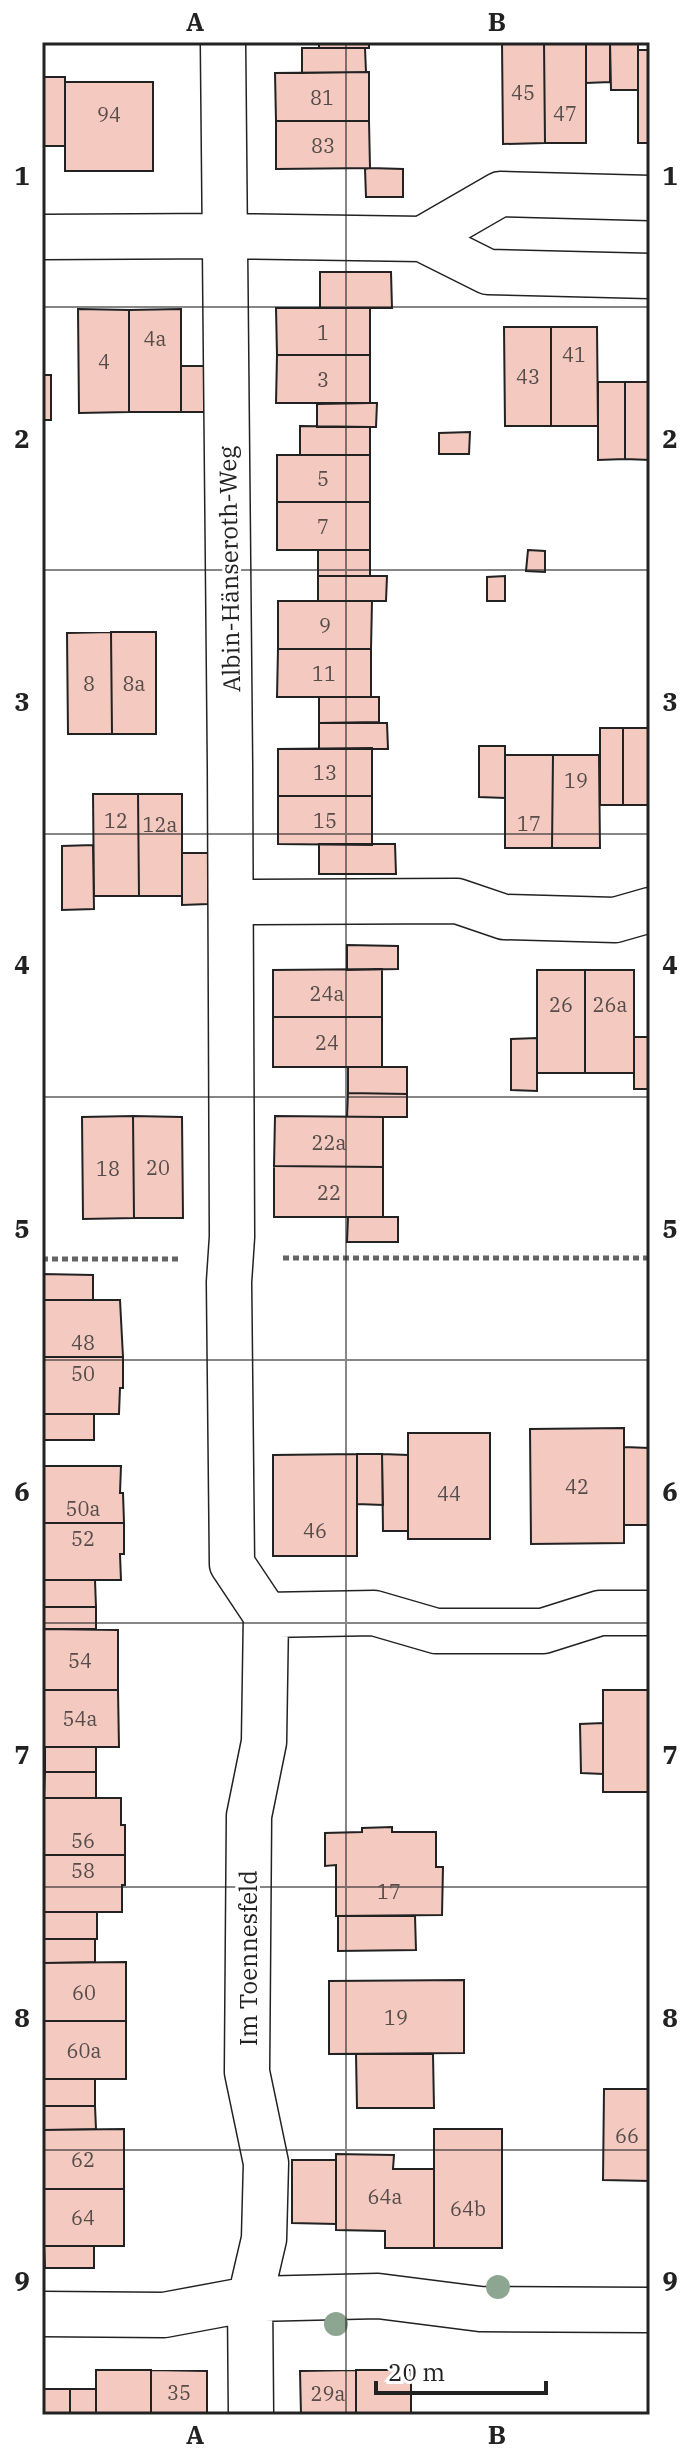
<svg xmlns="http://www.w3.org/2000/svg" width="692" height="2457" font-family="'IBM Plex Serif',serif">
<style>
.building{fill:#f3c9c0;stroke:#222;stroke-width:2}
.lines{fill:none;stroke-linecap:round;stroke-linejoin:round}
.street-casing{stroke:#222;stroke-width:47}
.path{stroke:#646464;stroke-width:5;stroke-dasharray:6 4;stroke-linecap:butt}
.street{stroke:#fff;stroke-width:44}
.tree{fill:#8da692}
.grid{fill:none;stroke:#222;stroke-width:2;stroke-opacity:0.55}
.labels{text-anchor:middle;dominant-baseline:central;stroke-width:6;stroke-linejoin:round;paint-order:stroke}
.number-label{font-size:20px;fill:#564c4a}
.street-label{font-size:24px;fill:#222;stroke:#fff}
.neatline{fill:none;stroke:#222;stroke-width:3}
.grid-label{font-size:26px;text-anchor:middle;font-weight:bold;fill:#222}
</style>
<rect width="100%" height="100%" fill="#fff"/>
<path class="building" d="M319,42h50v6h-50z
M502,42h42l1,101 -42,1z
M544,42h42v101h-41z
M586,42h24v40l-24,1z
M610,42h28v48h-27z
M302,48h63l1,24 -64,1z
M638,50h12v93h-12z
M369,72v49h-93l-1,-48z
M42,77h23v69h-23z
M65,82h88v89h-88z
M276,121h93l1,47 -94,1z
M370,168l33,1v28h-37l-1,-28z
M320,272h71l1,36h-72z
M276,308h94v47h-93z
M78,309l51,1v102l-50,1z
M181,309v103h-52v-102z
M504,327h47v99h-46z
M551,327h46l1,99h-47z
M277,355h93v48h-94z
M181,366h25v46h-25z
M42,375h9v45h-9z
M598,382h27v77l-27,1z
M625,382h25v78l-25,-1z
M370,403h7l-1,24h-59v-23z
M300,426l70,1v28h-70z
M470,432l-1,22h-30v-21z
M277,455h93v47h-93z
M277,502h93v48h-93z
M318,550h52v26h-52z
M528,550l17,1v21l-19,-1z
M318,576h69l-1,25h-68z
M505,576v25h-18v-24z
M278,601h94l-1,48h-93z
M111,632l1,102h-44l-1,-101z
M111,632h45v102h-44z
M278,649h93v48h-94z
M319,697h60v25l-60,1z
M319,723h68l1,26h-69z
M600,728h23v77h-23z
M623,728h27v77h-27z
M479,746h26v52l-26,-1z
M372,748v48h-94v-47z
M505,755h48l-1,93h-47z
M553,755h46l1,93h-48z
M93,794h45l1,102h-45z
M138,794h44v102h-43z
M278,796h94v49l-94,-1z
M319,844h76l1,30h-77z
M93,845l1,64 -32,1v-64z
M182,853h26v51l-26,1z
M347,945l51,1v23l-51,1z
M382,969v48h-109v-47z
M537,970h48v103h-48z
M585,970h49v103h-49z
M273,1017h109v50h-109z
M634,1037h16v52h-16z
M537,1038v53l-26,-1v-51z
M348,1067h59v27l-59,-1z
M348,1093l59,1v23h-60z
M133,1116l1,102 -51,1 -1,-102z
M133,1116l49,1 1,101h-49z
M275,1116l108,1v50l-109,-1z
M274,1166l109,1v50h-109z
M348,1217h50v25h-51z
M42,1274l51,1v25h-51z
M42,1300h78l3,57h-81z
M42,1357h81v31h-3l-1,26h-77z
M42,1414h52v26h-52z
M624,1428v115l-93,1 -1,-115z
M408,1433h82v106h-82z
M624,1447l25,1v77h-25z
M357,1454v102h-84v-101z
M357,1454h25l1,51 -26,-1z
M382,1454l26,1v76h-25z
M42,1466h79l-1,27h3l1,30h-82z
M42,1523h82v31h-4l1,26h-79z
M44,1580h51l1,27h-52z
M44,1607h52v22h-52z
M42,1629l76,1v60h-76z
M42,1690h76l1,57h-77z
M603,1690h47v102h-47z
M603,1723v51l-22,-1 -1,-49z
M45,1747h51v25h-51z
M45,1772h51v26h-52z
M42,1798h79v27h4v30h-83z
M392,1827v5h44v35h7l-1,48 -106,1v-51l-11,1v-33l37,-1v-4z
M42,1855h83v30h-3v27h-80z
M42,1912h55v27h-55z
M338,1916h77l1,34 -78,1z
M43,1939h52v23l-51,1z
M126,1962v59h-84v-58z
M464,1980v73l-135,1v-73z
M42,2021h84v58h-84z
M356,2054h77l1,54h-77z
M44,2079h51v27h-51z
M604,2089h46v92l-47,-1z
M44,2106h51l1,23 -52,1z
M124,2129v60h-82v-59z
M434,2129h68v119h-68z
M336,2154l58,1 -1,14h41v79h-49v-17l-49,-1z
M292,2160h44v64l-44,-1z
M42,2189h82v57h-82z
M44,2246h50v22h-49z
M96,2370h55v45h-55z
M151,2370l56,1v44h-56z
M356,2370v45h-55l-1,-44z
M356,2370h55v45h-55z
M42,2371h2v44h-2z
M44,2389h26v26h-26z
M70,2389h26v26h-26z"/>
<g class="lines">
<g class="street-casing">
<path id="street" d="M223,42l7,724 2,471 -3,45 3,282 34,51 -2,127 -15,74 -2,256 19,91 -2,76 -14,60 1,116
M42,237l183,-1 197,3 66,33 162,4
M422,239l78,-45 150,4
M231,902l226,-1 47,16 111,3 35,-10
M266,1615l108,-2 62,18h107l57,-18h50
M42,2314l122,1 86,-16 128,-3 102,13 170,1"/>
</g>
<path class="path" d="M283,1258h367
M42,1259h139"/>
<use href="#street" class="street"/>
</g>
<g class="tree">
<circle cx="498" cy="2287" r="12"/>
<circle cx="336" cy="2324" r="12"/>
</g>
<path class="grid" d="M346,42v2373M42,307h608M42,570h608M42,834h608M42,1097h608M42,1360h608M42,1623h608M42,1887h608M42,2150h608"/>
<g class="labels">
<g class="number-label">
<text x="523" y="92">45</text>
<text x="322" y="97">81</text>
<text x="565" y="113">47</text>
<text x="109" y="114">94</text>
<text x="323" y="145">83</text>
<text x="323" y="332">1</text>
<text x="155" y="338">4a</text>
<text x="574" y="354">41</text>
<text x="104" y="361">4</text>
<text x="528" y="376">43</text>
<text x="323" y="379">3</text>
<text x="323" y="478">5</text>
<text x="323" y="526">7</text>
<text x="325" y="625">9</text>
<text x="324" y="673">11</text>
<text x="89" y="683">8</text>
<text x="134" y="683">8a</text>
<text x="325" y="772">13</text>
<text x="576" y="780">19</text>
<text x="116" y="820">12</text>
<text x="325" y="820">15</text>
<text x="529" y="823">17</text>
<text x="160" y="824">12a</text>
<text x="327" y="993">24a</text>
<text x="561" y="1004">26</text>
<text x="610" y="1004">26a</text>
<text x="327" y="1042">24</text>
<text x="329" y="1142">22a</text>
<text x="158" y="1167">20</text>
<text x="108" y="1168">18</text>
<text x="329" y="1192">22</text>
<text x="83" y="1342">48</text>
<text x="83" y="1373">50</text>
<text x="577" y="1486">42</text>
<text x="449" y="1493">44</text>
<text x="83" y="1508">50a</text>
<text x="315" y="1530">46</text>
<text x="83" y="1538">52</text>
<text x="80" y="1660">54</text>
<text x="80" y="1718">54a</text>
<text x="83" y="1840">56</text>
<text x="83" y="1870">58</text>
<text x="389" y="1891">17</text>
<text x="84" y="1992">60</text>
<text x="396" y="2017">19</text>
<text x="84" y="2050">60a</text>
<text x="627" y="2135">66</text>
<text x="83" y="2159">62</text>
<text x="385" y="2196">64a</text>
<text x="468" y="2208">64b</text>
<text x="83" y="2217">64</text>
<text x="179" y="2392">35</text>
<text x="328" y="2393">29a</text>
</g>
<g class="street-label">
<text transform="translate(229 569) rotate(-91)">Albin-Hänseroth-Weg</text>
<text transform="translate(248 1958) rotate(-90)">Im Toennesfeld</text>
</g>
</g>
<rect width="692" height="2457" fill="none" stroke="#ffffff" stroke-width="88"/>
<path d="M376 2381v12h170v-12" fill="none" stroke="#222222" stroke-width="4"/>
<text x="388" y="2381" font-size="24" fill="#222222" stroke="#ffffff" stroke-width="6" paint-order="stroke">20 m</text>
<rect x="44" y="44" width="604" height="2369" class="neatline"/>
<g class="grid-label">
<text x="195" y="31">A</text>
<text x="497" y="31">B</text>
<text x="22" y="185">1</text>
<text x="670" y="185">1</text>
<text x="22" y="448">2</text>
<text x="670" y="448">2</text>
<text x="22" y="711">3</text>
<text x="670" y="711">3</text>
<text x="22" y="974">4</text>
<text x="670" y="974">4</text>
<text x="22" y="1238">5</text>
<text x="670" y="1238">5</text>
<text x="22" y="1501">6</text>
<text x="670" y="1501">6</text>
<text x="22" y="1764">7</text>
<text x="670" y="1764">7</text>
<text x="22" y="2027">8</text>
<text x="670" y="2027">8</text>
<text x="22" y="2290">9</text>
<text x="670" y="2290">9</text>
<text x="195" y="2444">A</text>
<text x="497" y="2444">B</text>
</g>
</svg>
